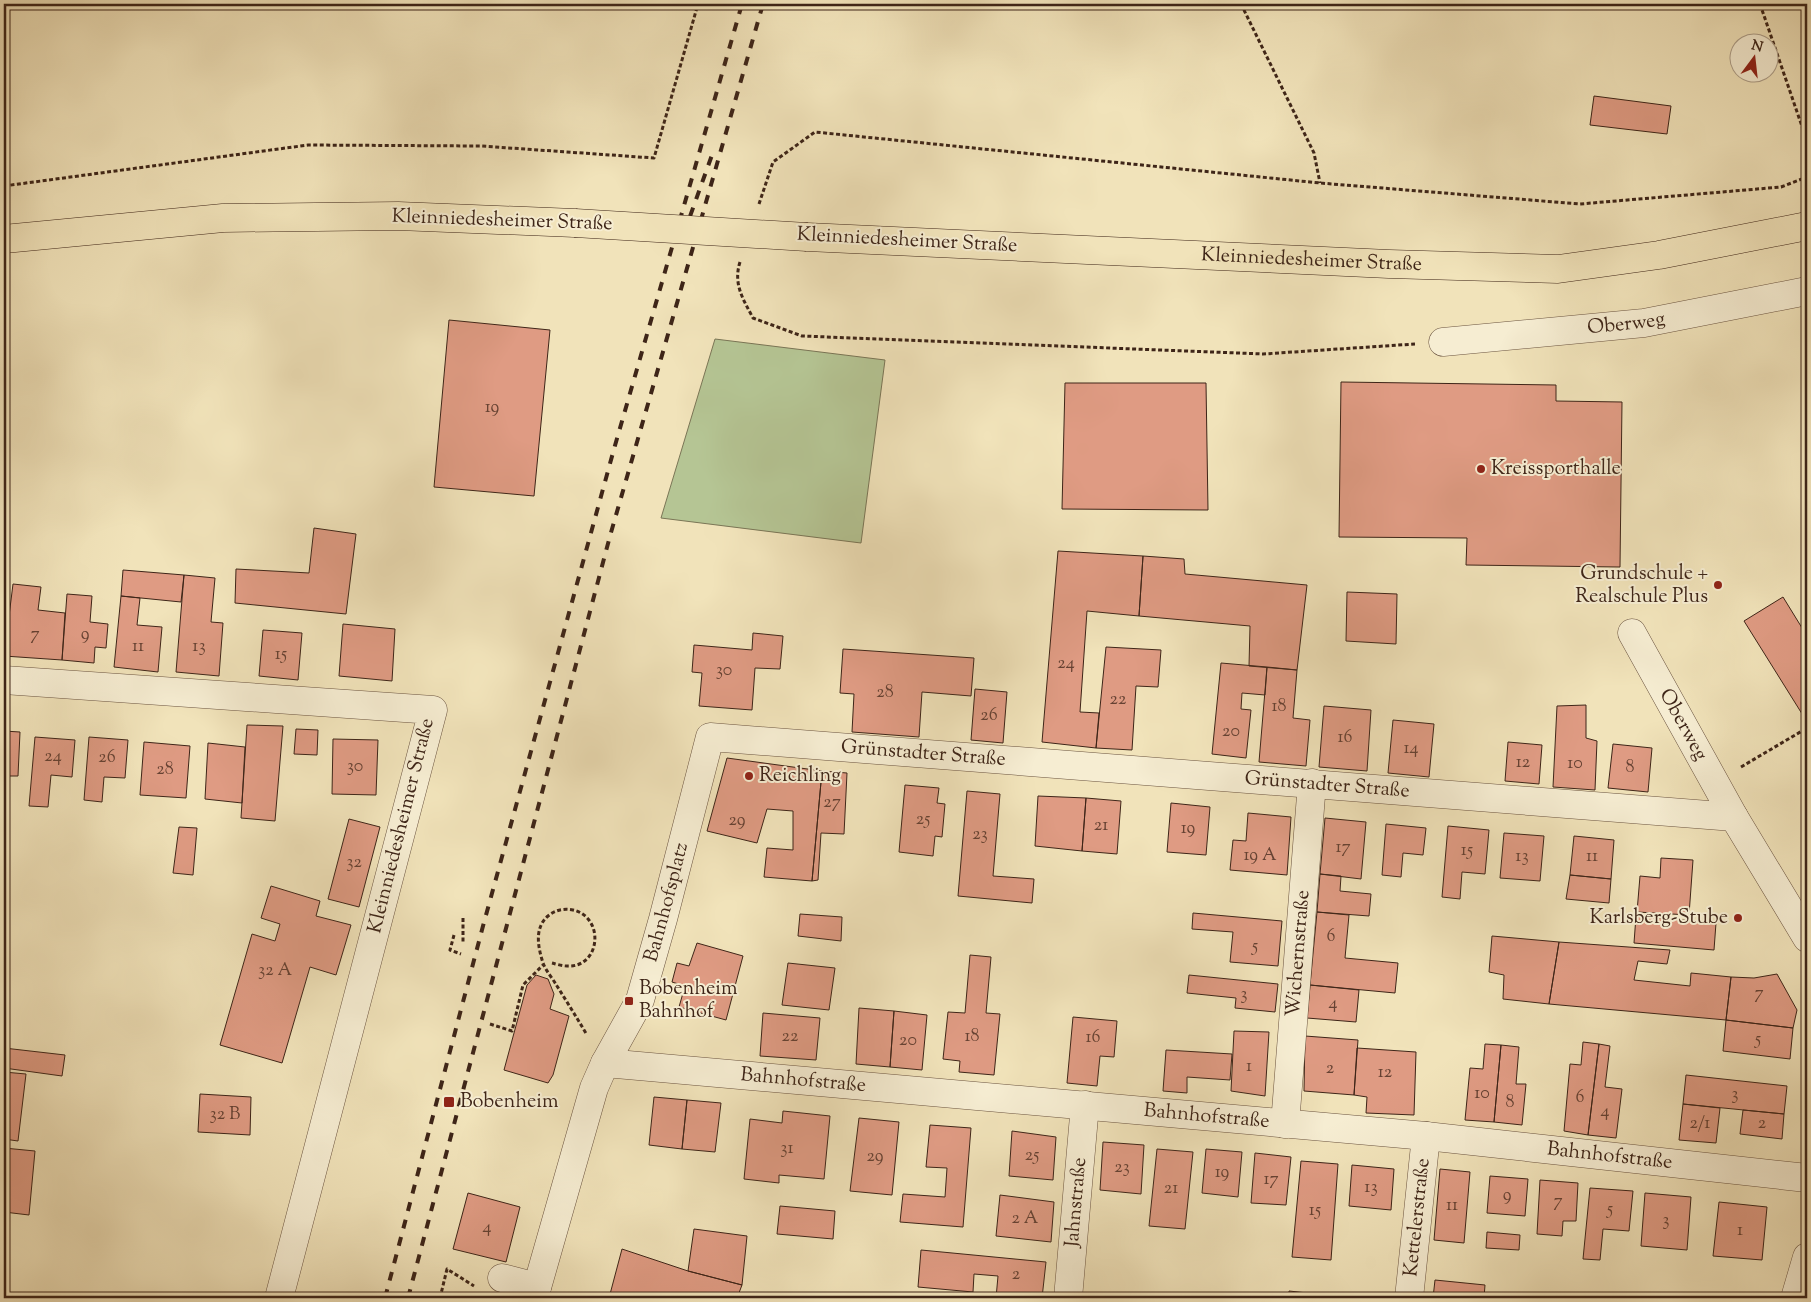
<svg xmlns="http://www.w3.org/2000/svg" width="1811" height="1302" font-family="'Sorts Mill Goudy',serif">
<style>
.green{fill:#b5c594;stroke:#7a7556}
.building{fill:#df9b83;stroke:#3e2518}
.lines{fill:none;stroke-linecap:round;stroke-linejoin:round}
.minor-casing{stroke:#6b5440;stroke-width:29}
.major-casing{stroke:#3e2518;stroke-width:29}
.path{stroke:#3e2518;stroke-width:3;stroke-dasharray:4 2.5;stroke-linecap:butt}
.minor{stroke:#f6edd2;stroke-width:28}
.major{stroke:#f1e3ba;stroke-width:28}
.rail{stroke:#3e2518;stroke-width:4;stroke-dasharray:9 9;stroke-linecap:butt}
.major-bridge-casing{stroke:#3e2518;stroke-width:29;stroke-linecap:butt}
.major-bridge{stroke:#f1e3ba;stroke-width:28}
.poi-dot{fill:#8f2418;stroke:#f6edd2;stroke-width:2}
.labels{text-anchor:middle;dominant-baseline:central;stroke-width:4;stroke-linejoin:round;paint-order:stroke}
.number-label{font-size:18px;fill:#664233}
.street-label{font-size:20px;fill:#3e2518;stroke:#f6edd2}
.poi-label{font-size:20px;fill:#3e2518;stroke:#f6edd2;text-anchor:start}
</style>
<rect width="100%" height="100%" fill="#f1e3ba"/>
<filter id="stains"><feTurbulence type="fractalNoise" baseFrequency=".004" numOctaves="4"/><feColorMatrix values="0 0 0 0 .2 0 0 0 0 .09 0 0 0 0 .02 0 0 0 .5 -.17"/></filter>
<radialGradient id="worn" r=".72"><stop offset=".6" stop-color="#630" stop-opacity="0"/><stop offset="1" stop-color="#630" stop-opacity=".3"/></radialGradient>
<path class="green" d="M715,339l170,21 -24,183 -200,-25z"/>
<path class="building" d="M1594,96l77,10 -4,28 -77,-9z
M449,320l101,10 -16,166 -100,-9z
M1341,382l215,3v16l66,1 -2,165 -154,-2 1,-27 -128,-1z
M1065,383h141l2,127 -146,-1z
M314,528l42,6 -10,80 -111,-11 1,-34 73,4z
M1058,551l85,5 -4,60 -52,-5 -7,101 19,1 -3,35 -54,-6z
M1143,556l41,3 1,15 122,11 -10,85 -48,-4 1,-40 -111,-10z
M123,570l61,5 -3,27 -60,-6z
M184,575l31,3 -4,44 12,1 -4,53 -43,-4z
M13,584l28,3 -3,23 27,3 -3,47 -58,-4z
M1347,592l50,2 -1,50 -50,-3z
M67,594l25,2 -2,26 18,2 -2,24 -11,-1 -1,16 -32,-3z
M121,596l19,2 -3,27 25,2 -4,45 -44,-5z
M1783,597l24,39v79l-3,2 -60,-96z
M343,624l52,5 -3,52 -53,-5z
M263,630l39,3 -4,47 -39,-4z
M753,633l30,3 -3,33 -25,-1 -3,42 -53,-4 3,-33 -10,-1 2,-27 58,5z
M1106,647l55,3 -3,37 -22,-1 -4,64 -36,-2z
M843,649l131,9 -3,38 -49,-4 -3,45 -67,-5 2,-38 -14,-1z
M1221,663l46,4 -2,28 -23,-2 -1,16 10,1 -5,48 -34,-4z
M1267,667l30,3 -4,48 17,2 -4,46 -47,-4z
M975,689l32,3 -4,51 -32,-3z
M1586,705v33l11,3 -2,49 -42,-3 4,-81z
M1324,706l47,4 -4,61 -48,-4z
M1393,720l41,4 -5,53 -41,-4z
M247,725l36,1 -8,95 -34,-3z
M296,729l22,1 -1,25 -23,-1z
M4,731l16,1 -2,44h-14z
M35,737l40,3 -3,37 -21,-2 -3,32 -19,-1z
M89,737l39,3 -3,38 -21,-1 -2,25 -18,-2z
M333,739l45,1 -2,55 -44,-1z
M144,742l46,4 -4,52 -46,-3z
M1508,742l34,3 -3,39 -34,-3z
M208,743l37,4 -3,56 -37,-4z
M1613,744l39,4 -4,44 -40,-4z
M727,758l95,13 -10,110 -48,-4 3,-29 26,2v-39l-26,-2 -10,34 -50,-12z
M822,771l25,2 -3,61 -23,-1 -3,47 -6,1z
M905,785l34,3 -2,15 8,1 -3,33 -7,-1 -2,20 -34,-4z
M967,791l33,3 -7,82 41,3 -2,24 -74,-7z
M1038,796l48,2 -4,53 -47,-5z
M1086,798l35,3 -4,53 -35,-3z
M1171,803l39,4 -4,48 -39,-3z
M1248,813l43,4 -4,58 -57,-5 3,-30 13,1z
M1325,818l41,4 -5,57 -41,-5z
M349,819l31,8 -21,80 -31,-8z
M1386,824l40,4 -3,27 -20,-2 -2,24 -19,-2z
M1448,826l41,4 -4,44 -23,-2 -2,27 -18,-2z
M179,827l18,1 -4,47 -20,-2z
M1504,833l40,3 -4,45 -40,-3z
M1574,836l40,4 -3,39 -41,-4z
M1661,858l32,2 -4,55 -52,-3 3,-36 20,2z
M1320,874l21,2 -1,15 31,3 -2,22 -52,-4z
M1570,875l41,4 -2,24 -43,-4z
M271,886l49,15 -4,15 35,9 -15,50 -26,-8 -28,96 -62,-18 32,-111 23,7 5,-17 -19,-6z
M1317,912l32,3 -4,43 53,5 -3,30 -85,-8z
M1193,913l89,8 -4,45 -48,-4 3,-30 -41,-3z
M800,914l42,3 -1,24 -43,-5z
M1636,916l80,7 -2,27 -80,-7z
M1492,936l67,6 -10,62 -46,-5 1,-24 -15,-3z
M1559,942l111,8 -3,14 -29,-3 -4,19 56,6 1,-13 40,4 -5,43 -177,-16z
M697,943l46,13 -17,64 -47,-13 6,-21 -13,-4 5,-19 12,3z
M970,955l21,2 -5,56 14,1 -6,61 -35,-3 1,-11 -17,-2 5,-47 17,1z
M788,963l47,5 -6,42 -47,-5z
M1777,974l20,36 -4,18 -67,-8 5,-43 23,1z
M536,975l12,4 6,15 -4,15 19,7 -16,59 -5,8 -44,-13 23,-85z
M1189,975l89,9 -3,28 -40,-4 1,-10 -49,-5z
M1310,985l49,5 -3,32 -49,-4z
M859,1008l35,3 -4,56 -34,-3z
M894,1011l33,4 -5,55 -32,-3z
M763,1013l57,5 -4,42 -56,-4z
M1073,1017l44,4 -3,36 -14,-1 -3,30 -30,-3z
M1726,1020l67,8 -3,31 -67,-8z
M1234,1031l35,1 -4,64 -34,-5z
M1305,1036l53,4 -4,55 -50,-4z
M1583,1042l16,2 -11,91 -24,-4 6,-67 11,1z
M1485,1044l16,1 -7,77 -29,-2 5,-52 13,1z
M1599,1044l11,2 -5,41 17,2 -6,49 -28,-3z
M1501,1045l18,2 -3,37h10l-4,41 -28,-3z
M4,1048l61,7 -3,21 -58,-8z
M1357,1048l59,4 -2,63 -48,-2 1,-16 -13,-2z
M1166,1050l66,4 -2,26 -43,-3v16l-24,-2z
M4,1072l22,2 -8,67 -14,-2z
M1686,1075l101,11 -3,28 -101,-10z
M200,1094l51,3 -1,38 -52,-3z
M654,1097l33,3 -5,49 -33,-4z
M687,1100l34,3 -6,49 -33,-3z
M1683,1104l37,4 -4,35 -37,-3z
M1743,1110l41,4 -2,25 -42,-5z
M783,1111l47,5 -6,63 -45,-4v8l-35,-4 6,-60 32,4z
M859,1118l40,4 -7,73 -42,-4z
M930,1125l41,3 -8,99 -63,-5 3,-28 42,3 2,-29 -21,-1z
M1012,1131l44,6 -3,43 -44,-4z
M1103,1142l41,3 -3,49 -41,-4z
M4,1148l31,3 -6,64 -25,-3z
M1157,1149l36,3 -8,77 -36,-3z
M1206,1149l36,3 -4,45 -36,-4z
M1255,1153l36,4 -5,48 -35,-2z
M1301,1161l37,3 -7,96 -39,-3z
M1352,1165l42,4 -3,41 -42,-4z
M1440,1169l30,3 -6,71 -30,-3z
M1490,1176l38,3 -3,37 -38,-3z
M1540,1180l38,3 -2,38h-13l-1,15 -25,-2z
M1590,1188l43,3 -4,40 -26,-2 -3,31 -17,-1z
M468,1193l52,14 -14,55 -53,-13z
M1645,1193l46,4 -4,53 -46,-4z
M1000,1195l54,7 -3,40 -55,-6z
M1719,1202l48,5 -5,53 -49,-4z
M780,1206l55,5 -2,28 -56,-5z
M694,1229l53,7 -5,49 -54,-14z
M1487,1232l33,3 -1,15 -33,-2z
M622,1249l66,22 54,14 -5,13h-128z
M921,1250l125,12 -4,36h-46l2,-22 -24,-2 -1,18 -55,-5z
M1435,1280l50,5 -1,13h-51z
M1289,1291l65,7h-65z"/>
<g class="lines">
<g class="minor-casing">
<g id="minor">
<path id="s1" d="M1443,342l201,-19 163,-32"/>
<path id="s2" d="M1632,633l102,184"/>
<path d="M4,680l429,30 -154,588"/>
<path id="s3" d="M605,1063l821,73 381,42"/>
<path id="s4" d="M1285,1124l27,-341"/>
<path d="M502,1278l35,9"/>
<path id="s5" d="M534,1298l60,-210 11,-25 35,-63 23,-81 47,-182 1024,80 73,121"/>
<path id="s6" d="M1068,1298l17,-193"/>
<path id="s7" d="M1409,1298l17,-162"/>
<path d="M1795,1298l12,-41"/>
</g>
</g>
<g class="major-casing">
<g id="major">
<path id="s8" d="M807,237l582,27 169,5 101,-14 148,-29"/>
<path d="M4,239l219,-21 175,-2 177,7"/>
</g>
</g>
<path class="path" d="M1241,4l73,149 6,30
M1760,4l47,137
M4,186l304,-41 173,1 173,12 44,-154
M759,204l14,-42 42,-30 505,51 260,21 201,-17 26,-10
M740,262c-7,22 3,37 13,56l49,18 461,18 152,-10
M1741,767l66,-39
M463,918v25
M454,935l-4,15 11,4
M552,963c4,1 10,3 15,3 34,2 38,-49 6,-56 -9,-2 -18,0 -25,6 -14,12 -10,31 -5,47 3,8 10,16 14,23 10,16 20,32 30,49
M490,1024l22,7 11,-46 21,-21
M440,1298l7,-29 27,17"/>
<use href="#minor" class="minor"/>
<use href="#major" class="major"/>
<path class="rail" d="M684,233l28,-78
M385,1298l98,-372 131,-477 128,-445
M408,1298l202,-762 153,-532"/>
<g class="major-bridge-casing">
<path id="major-bridge" d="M575,223l232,14"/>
</g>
<use href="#major-bridge" class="major-bridge"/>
</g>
<g class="poi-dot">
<circle cx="1481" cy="469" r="5"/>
<circle cx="1718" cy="585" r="5"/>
<circle cx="749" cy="776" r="5"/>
<circle cx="1738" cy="918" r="5"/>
<rect x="624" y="996" width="10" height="10" rx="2.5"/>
<rect x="443" y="1096" width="12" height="12" rx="2.5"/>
</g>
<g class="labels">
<g class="number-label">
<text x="492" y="408">19</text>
<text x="35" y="635">7</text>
<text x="85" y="635">9</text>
<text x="138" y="647">11</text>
<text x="199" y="647">13</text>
<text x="281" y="655">15</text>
<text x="1066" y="664">24</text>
<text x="724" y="671">30</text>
<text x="885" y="693">28</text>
<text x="1118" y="700">22</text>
<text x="1279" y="707">18</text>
<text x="989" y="716">26</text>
<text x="1231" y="732">20</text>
<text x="1345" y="738">16</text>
<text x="1411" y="749">14</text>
<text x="53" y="757">24</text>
<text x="107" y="758">26</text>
<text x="1523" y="763">12</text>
<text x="1575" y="764">10</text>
<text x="355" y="767">30</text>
<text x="1630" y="768">8</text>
<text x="165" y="770">28</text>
<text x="832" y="803">27</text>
<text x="923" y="820">25</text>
<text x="737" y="821">29</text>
<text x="1101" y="826">21</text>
<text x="1188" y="829">19</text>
<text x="980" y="835">23</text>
<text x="1343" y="848">17</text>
<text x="1467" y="851">15</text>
<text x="1260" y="856">19 A</text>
<text x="1522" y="857">13</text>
<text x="1592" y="857">11</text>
<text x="354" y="863">32</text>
<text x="1331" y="937">6</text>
<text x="1255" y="947">5</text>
<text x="275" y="971">32 A</text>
<text x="1759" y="994">7</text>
<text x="1244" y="995">3</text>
<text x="1333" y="1004">4</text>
<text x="790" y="1037">22</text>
<text x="972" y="1037">18</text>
<text x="1093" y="1038">16</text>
<text x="1758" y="1040">5</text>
<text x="908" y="1041">20</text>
<text x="1249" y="1067">1</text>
<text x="1330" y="1069">2</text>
<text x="1385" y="1073">12</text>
<text x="1482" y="1094">10</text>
<text x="1735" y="1095">3</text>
<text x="1580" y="1098">6</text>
<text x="1510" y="1103">8</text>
<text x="1605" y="1112">4</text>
<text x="225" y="1115">32 B</text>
<text x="1700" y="1124">2/1</text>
<text x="1762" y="1124">2</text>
<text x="787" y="1149">31</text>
<text x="1032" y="1156">25</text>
<text x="875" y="1157">29</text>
<text x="1122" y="1168">23</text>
<text x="1222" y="1173">19</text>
<text x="1271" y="1180">17</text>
<text x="1371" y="1188">13</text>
<text x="1171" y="1189">21</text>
<text x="1507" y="1196">9</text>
<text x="1558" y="1202">7</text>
<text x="1452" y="1206">11</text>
<text x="1610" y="1210">5</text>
<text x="1315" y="1211">15</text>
<text x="1025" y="1219">2 A</text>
<text x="1666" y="1221">3</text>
<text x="487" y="1228">4</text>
<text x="1740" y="1231">1</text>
<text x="1016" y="1275">2</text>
</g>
<g class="street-label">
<text transform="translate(502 221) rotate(2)">Kleinniedesheimer Straße</text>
<text transform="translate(907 241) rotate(3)">Kleinniedesheimer Straße</text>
<text stroke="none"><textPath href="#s8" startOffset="505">Kleinniedesheimer Straße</textPath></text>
<text stroke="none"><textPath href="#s1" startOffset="184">Oberweg</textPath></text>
<text stroke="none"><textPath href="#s2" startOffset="105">Oberweg</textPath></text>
<text stroke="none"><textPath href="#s5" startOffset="804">Grünstadter Straße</textPath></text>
<text stroke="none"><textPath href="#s5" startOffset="1209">Grünstadter Straße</textPath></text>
<text transform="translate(402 826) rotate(-76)">Kleinniedesheimer Straße</text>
<text stroke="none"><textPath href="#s5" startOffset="419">Bahnhofsplatz</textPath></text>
<text stroke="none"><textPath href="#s4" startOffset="171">Wichernstraße</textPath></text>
<text stroke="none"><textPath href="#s3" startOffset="199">Bahnhofstraße</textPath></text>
<text stroke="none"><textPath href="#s3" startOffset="604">Bahnhofstraße</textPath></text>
<text stroke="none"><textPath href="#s3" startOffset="1009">Bahnhofstraße</textPath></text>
<text stroke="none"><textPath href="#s6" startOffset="96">Jahnstraße</textPath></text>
<text stroke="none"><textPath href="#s7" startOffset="81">Kettelerstraße</textPath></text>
</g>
<g class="poi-label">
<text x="1491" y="469">Kreissporthalle</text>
<text x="1708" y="574" text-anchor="end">Grundschule +<tspan x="1708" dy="23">Realschule Plus</tspan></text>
<text x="759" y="776">Reichling</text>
<text x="1728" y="918" text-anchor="end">Karlsberg-Stube</text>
<text x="639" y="989">Bobenheim<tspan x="639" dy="23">Bahnhof</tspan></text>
<text x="460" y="1102">Bobenheim</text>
</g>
</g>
<rect width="1811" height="1302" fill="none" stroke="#f1e3ba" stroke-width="20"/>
<rect x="5" y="5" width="1801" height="1292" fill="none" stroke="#3e2518" stroke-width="2.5"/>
<rect x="10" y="10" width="1791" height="1282" fill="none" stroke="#3e2518"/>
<g transform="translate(1754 58) rotate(15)"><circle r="24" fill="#f6edd2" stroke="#ac9d88"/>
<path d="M0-4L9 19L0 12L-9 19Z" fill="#8f2418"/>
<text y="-8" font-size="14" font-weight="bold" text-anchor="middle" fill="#3e2518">N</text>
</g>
<rect width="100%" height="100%" filter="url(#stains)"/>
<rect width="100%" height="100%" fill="url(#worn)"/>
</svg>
